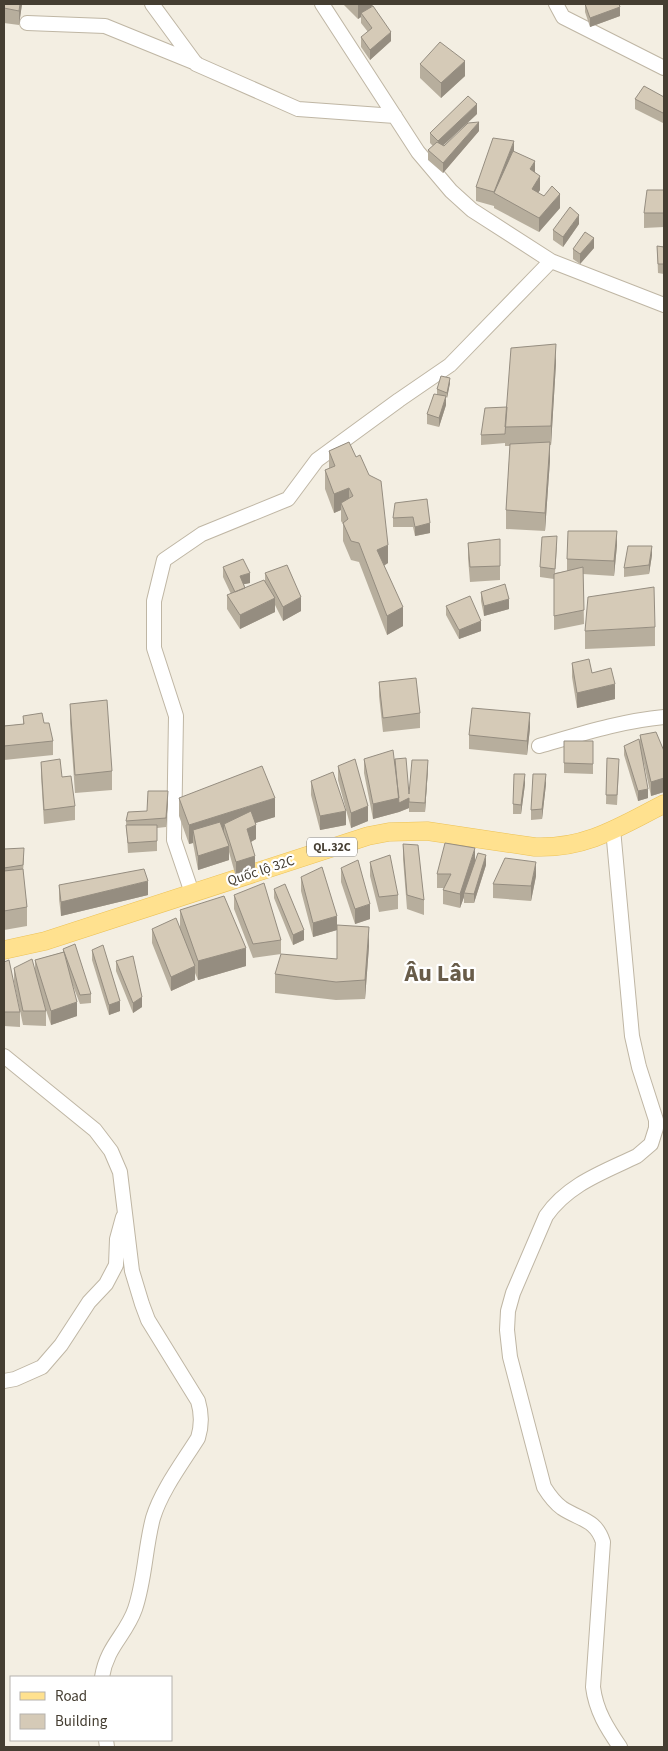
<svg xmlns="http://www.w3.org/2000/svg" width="668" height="1751" font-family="'Source Sans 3',sans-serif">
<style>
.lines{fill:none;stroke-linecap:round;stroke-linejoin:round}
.minor-casing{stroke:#bfb6a4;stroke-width:16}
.major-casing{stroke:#ecc257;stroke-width:19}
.minor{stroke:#fff;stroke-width:14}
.major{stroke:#ffe18f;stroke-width:18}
.wall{fill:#b7ae9d}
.shaded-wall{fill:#958d80}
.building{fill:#d5cab7;stroke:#958d80}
.labels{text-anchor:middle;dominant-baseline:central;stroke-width:4.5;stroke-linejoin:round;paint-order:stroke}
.shield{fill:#fff;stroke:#7d7870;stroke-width:1}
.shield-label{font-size:12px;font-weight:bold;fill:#453e32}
.street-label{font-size:14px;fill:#453e32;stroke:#fff}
.town-label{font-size:24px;font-weight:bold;fill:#685c49;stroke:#fff}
</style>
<rect width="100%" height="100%" fill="#f3eee2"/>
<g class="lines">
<g class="minor-casing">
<path id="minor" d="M152,4l44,60 102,45 97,7
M322,4l96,148 33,39 21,19 79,51 113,44
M556,4l7,13 101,51
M27,23l78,3 91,37
M539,746c42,-12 82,-25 125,-29
M613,829l19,207 7,31 17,53v8l-5,16 -14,12c-33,16 -69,28 -91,60l-33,77 -5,18 -1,19 3,27 34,130c5,8 11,16 18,21 18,12 34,11 41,34l-10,145c3,24 14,41 27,60
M192,893l-18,-53 2,-124 -22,-68v-47l10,-41 38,-26 86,-35 29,-39 82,-60 51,-35 101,-104
M4,1056l91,74 16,21 9,21 12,99 10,33 6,16 50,81c4,13 4,24 0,37 -15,24 -37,53 -45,80 -8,30 -8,62 -18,91 -9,26 -28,37 -33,68
M4,1381l11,-2 27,-12 19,-22 28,-43 17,-18 10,-19 1,-26 6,-22
M106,1740l1,7"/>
</g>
<g class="major-casing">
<path id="major" d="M4,950l41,-9 323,-105 21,-4 38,-1 108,16c51,2 86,-21 129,-43"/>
</g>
<use href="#minor" class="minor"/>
<use href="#major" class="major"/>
</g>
<path class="wall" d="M4,4h18l-3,21 -15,-2z
M343,4h31l-3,3 20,34 -21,19 -9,-13v-10l7,-5 -7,-9v-6l-3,2z
M585,4h34l1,12 -30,11 -5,-15z
M420,64l45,12 -24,22 -21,-20z
M664,97v24l-1,2 -28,-14v-10z
M477,114l-34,32 36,-15 -36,42 -15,-13v-10l5,-4 -3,-3v-10z
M514,152l21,20 5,18 -2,3 6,3 16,12 -21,24 -45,-24v-3v1l-18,-5v-14z
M664,190v37l-20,1v-15z
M579,224l-16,23 -10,-7v-10z
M657,246l7,1v27l-6,-1z
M594,248l-14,16 -7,-5v-10z
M556,363l-5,82h-1v15l-5,71 -39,-2v-19l4,-64h-5v-3l-24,2v-10l26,-28z
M450,383l-3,15 -1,-1v8l-7,22 -12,-3v-10l10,-20v-5z
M349,442l39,121 -4,3 19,60 -16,9 -28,-73 -8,-2 -8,-19v-17l-2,-3v-11l-7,3 -9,-24v-19l4,-1v-18z
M427,499l3,34 -15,3 -2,-9h-20v-9z
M500,539v41l-30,2 -2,-24v-15z
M617,545l-3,31 -31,-2 1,50 -30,6v-51l-14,-2v-10l17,-21 -2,27 12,-2v-12z
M652,555l-3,19 -25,3v-9z
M223,567l27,16 -6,1 1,4 20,-7v-8l36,38 -18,10 -8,-16v7l-35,17 -13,-20v-14l4,-1 -8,-17z
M481,592l28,17 -25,7 -3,-15z
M446,606l35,25 -22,8 -13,-24z
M655,627v19l-70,3v-18z
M572,663l20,10 23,26 -38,9 -5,-31z
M379,682l41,31v15l-37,4 -4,-36z
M70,704l42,67v19l-37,3 -5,-70z
M23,716l21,7 9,18v14l-49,5v-34l19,-2z
M530,728l-3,27 -58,-6v-14z
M640,735l24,16v41l-13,4 -8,-37 5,39 -10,3 -14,-46v-9l16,2z
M564,741h29v33l-29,-1z
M607,758l12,10 -2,37 -11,-1z
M364,759h31l14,35 19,-25 -3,43h-16v-4l-10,4 -26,7 -9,-46z
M41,762l34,44v14l-31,4 -3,-48z
M338,766l30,55 -17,7 -13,-48z
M311,781l35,44 -26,5 -9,-35z
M525,784l-4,30h-8v-10z
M546,784l-4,35 -11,1v-10z
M179,798l96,19 -20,6 1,16 -5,3 4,28 -19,7 -7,-25v8l-31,10 -5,-27 -4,1 -10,-28z
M168,801l-2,26 -9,1v23l-29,2 -2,-32z
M403,844l21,56v15l-17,-6 -4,-50z
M4,849l20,9 -1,14 4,35v19l-23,4z
M370,862l28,33v14l-19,3 -9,-36z
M475,863l11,2 -12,38h-10v-6l-4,11 -17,-4v-14l1,-2h-7v-14z
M341,868l29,51 -15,5 -14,-42z
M536,876l-5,25 -38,-3v-14z
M301,877l36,48 32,21 -4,53 -29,1 -61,-7v-19l62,-15v-29l-24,7 -12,-46z
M59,885l89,10 -87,21 -2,-17z
M274,889l30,51 -11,5 -19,-47z
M234,895l47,45v14l-28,4 -19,-49z
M180,910l66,56 -48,14 -3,-7v7l-24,11 -19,-48v-14l28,-2z
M63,949l28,45v9l-11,1 -8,-21 5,33 -26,9 -11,-33 6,19v15l-23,-1 -9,-43v-14l21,4v-12l28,-8z
M92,950l28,61 -11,4 -17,-55z
M116,961l26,46 -9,6 -17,-42z
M4,962l16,50v15l-16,-1z"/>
<path class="shaded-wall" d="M20,4h2l-3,21v-14z
M359,4h15l-12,11 -1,-2v4l-3,2v-14z
M620,7v9l-30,11v-9z
M391,32v9l-21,19v-10z
M465,61v15l-24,22v-15z
M477,104v10l-39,36v-9z
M664,111v10l-1,2v-10z
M479,122v9l-36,42v-10z
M514,141v14l-20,38v13v-14z
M535,161v15l-5,-7z
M540,176v14l-8,13v-14z
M560,194v14l-21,24v-14z
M579,215v9l-16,23v-10z
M594,238v10l-14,16v-10z
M556,344v19l-5,82v-19z
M450,378v5l-3,15v-5z
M446,396v9l-7,22v-9z
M550,442v18l-5,71v-18z
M349,488v19l-8,-4v7l-7,3v-19z
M430,523v10l-15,3v-9z
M617,531v14l-3,31v-15z
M388,545v18l-11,6v-19z
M652,546v9l-3,19v-9z
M250,573v10l-10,2v-9z
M301,597v14l-18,10v-14z
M275,598v14l-35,17v-14z
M509,599v10l-25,7v-10z
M403,607v19l-16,9v-19z
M481,621v10l-22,8v-9z
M615,684v15l-38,9v-15z
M530,713v15l-3,27v-14z
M428,760v9l-3,43v-9z
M525,774v10l-4,30v-9z
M546,774v10l-4,35v-10z
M664,778v14l-13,4v-14z
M648,789v9l-10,3v-10z
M168,791v10l-2,26v-9z
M275,798v19l-48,15 -3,-8v9l-29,9 -2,-12v13l-4,1v-19z
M399,798h10v10l-10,4 -26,7v-15z
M368,806v15l-17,7v-15z
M346,811v14l-26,5v-14z
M256,825v14l-9,5v-15z
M229,846v14l-31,10v-14z
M475,848v15l-11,30v4l-4,11v-14z
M486,855v10l-12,38v-9z
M255,856v14l-19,7v-15z
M536,862v14l-5,25v-15z
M148,881v14l-87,21v-14z
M370,904v15l-15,5v-15z
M337,916v14l-24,7v-14z
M369,927v19l-4,53v-19z
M304,930v10l-11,5v-10z
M246,948v18l-48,14v-19z
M195,966v14l-24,11v-14z
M142,997v10l-9,6v-10z
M120,1001v10l-11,4v-10z
M77,1002v14l-26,9v-14z"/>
<path class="building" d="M4,4h16l-1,7 -15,-3z
M585,4h34l1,3 -30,11z
M373,6l18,26 -21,18 -9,-13 11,-9 -11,-15z
M440,42l25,19 -24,22 -21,-19z
M644,86l20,11v14l-1,2 -28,-14z
M468,96l9,8 -39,37 -8,-8z
M479,122l-36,41 -15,-13 9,-8 7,4 24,-23z
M493,138l21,3 -20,51 -18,-5z
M513,151l22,10 -5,8 10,7 -8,13 12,7 8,-10 8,8 -21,24 -45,-25z
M647,190h17v23h-20z
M570,207l9,8 -16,22 -10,-7z
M585,232l9,6 -14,16 -7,-5z
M657,246l7,1v17h-6z
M556,344l-5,82 -46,1 6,-79z
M441,376l9,2 -3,15 -10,-4z
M434,394l12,2 -7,22 -12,-4z
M507,407l-2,27 -24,1 4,-27z
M349,442l7,15 4,-2 9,20 12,6 7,64 -11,5 26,57 -16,9 -28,-73 -8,-2 -8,-18 5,-4 -7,-16 12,-7 -4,-8 -15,6 -9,-24 10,-4 -6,-15z
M550,442l-5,71 -39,-3 4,-66z
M427,499l3,24 -15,4 -2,-10 -20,1 2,-15z
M568,531h49l-3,30 -47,-2z
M557,536l-2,33 -15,-2 2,-30z
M500,539v27l-30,1 -2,-24z
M628,546h24l-3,19 -25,3z
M243,559l7,14 -10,3 5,12 -10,4 -12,-25z
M287,565l14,32 -18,10 -18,-34z
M583,567l1,43 -30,6v-42z
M264,580l11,18 -35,17 -13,-20z
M505,584l4,15 -25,7 -3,-14z
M654,587l1,40 -70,4 3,-34z
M470,596l11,25 -22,9 -13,-24z
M589,659l3,14 19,-5 4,16 -38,9 -5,-30z
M416,678l4,35 -37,5 -4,-36z
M107,700l5,71 -37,4 -5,-71z
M472,708l58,5 -3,28 -58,-6z
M42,713l2,10h5l4,18 -49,5v-20l20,-2 -1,-8z
M656,732l8,19v27l-13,4 -11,-47z
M639,739l9,50 -10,2 -14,-45z
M564,741h29v23l-29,-1z
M393,750l6,48 -26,6 -9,-45z
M406,758l3,36 3,-34h16l-3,43 -16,-1v-4l-10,5 -4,-44z
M607,758l12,1 -2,36h-11z
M60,759l2,18 9,-1 4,30 -31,4 -3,-48z
M355,759l13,47 -17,7 -13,-47z
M262,766l13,32 -86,27 -10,-27z
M333,772l13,39 -26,5 -9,-35z
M514,774h11l-4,31 -8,-1z
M533,774h13l-4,35 -11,1z
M148,791h20l-2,27 -40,3 2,-9 19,-1z
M251,811l5,14 -9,4 8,27 -19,6 -12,-38z
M220,822l9,24 -31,10 -5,-26z
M126,825h31v16l-29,2z
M445,843l30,5 -15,46 -17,-4 8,-16h-14z
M403,844l15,1 6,55 -17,-5z
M24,848l-1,17 -19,3v-19z
M478,853l8,2 -12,39 -10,-1z
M390,855l8,40 -19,2 -9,-35z
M505,858l31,4 -5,24 -38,-2z
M358,860l12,44 -15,5 -14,-41z
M322,867l15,49 -24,7 -12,-46z
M23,869l4,38 -23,4v-40z
M144,869l4,12 -87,21 -2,-17z
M264,883l17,57 -28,4 -19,-49z
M285,884l19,46 -11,5 -19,-46z
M224,896l22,52 -48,13 -18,-51z
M176,918l19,48 -24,11 -19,-48z
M337,925l32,2 -4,53 -29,2 -61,-8 6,-20 56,5z
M75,944l16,50 -11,1 -17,-46z
M103,945l17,56 -11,4 -17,-55z
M64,952l13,50 -26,9 -16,-51z
M133,956l9,41 -9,6 -17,-42z
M32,959l14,52h-23l-9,-43z
M9,960l11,52h-16v-50z"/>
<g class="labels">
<rect class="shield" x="307" y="837.5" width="50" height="19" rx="4"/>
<g class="shield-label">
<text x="332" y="847">QL.32C</text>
</g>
<g class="street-label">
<text transform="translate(261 871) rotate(-18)">Quốc lộ 32C</text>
</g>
<g class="town-label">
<text x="440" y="973">Âu Lâu</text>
</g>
</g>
<rect width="668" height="1751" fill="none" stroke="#453e32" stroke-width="10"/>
<rect x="10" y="1676" width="162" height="65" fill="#ffffff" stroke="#b5b2ad"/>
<rect x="20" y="1692" width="25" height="8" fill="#ffe18f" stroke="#b5b2ad"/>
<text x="55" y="1701" font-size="15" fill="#453e32">Road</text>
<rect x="20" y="1714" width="25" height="15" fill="#d5cab7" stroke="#b5b2ad"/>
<text x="55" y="1726" font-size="15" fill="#453e32">Building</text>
</svg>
